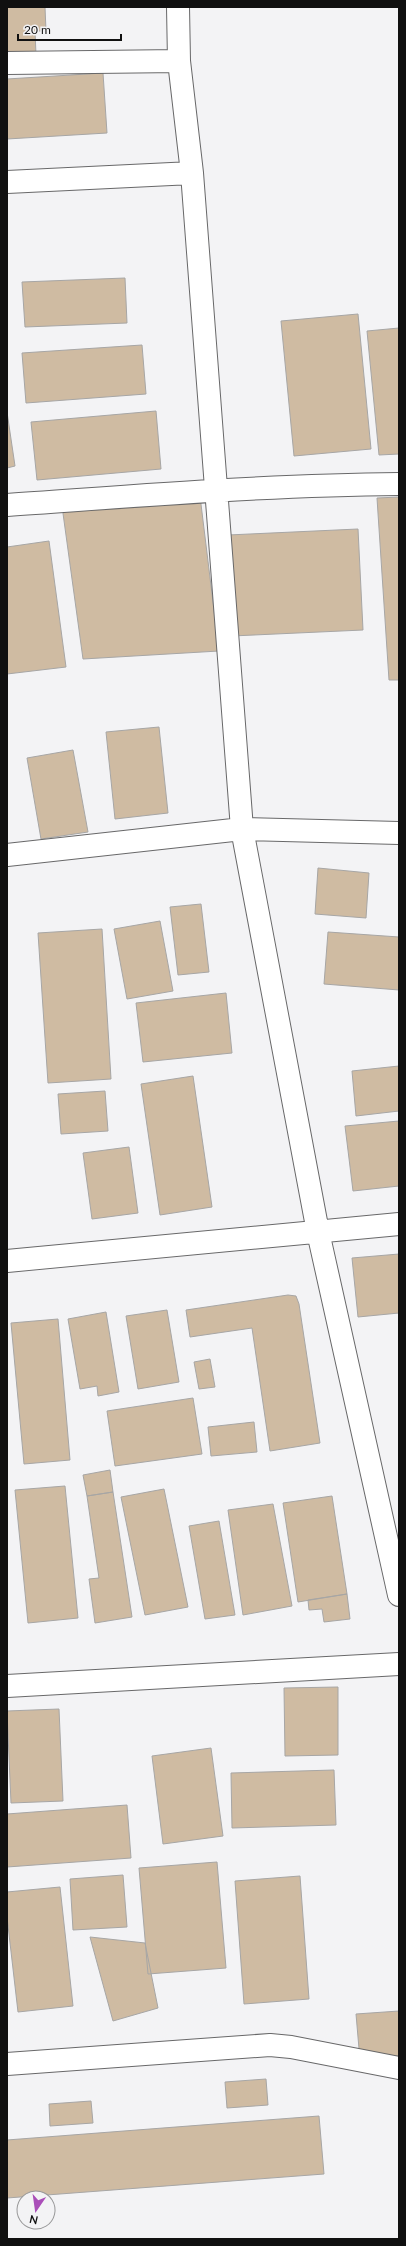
<svg xmlns="http://www.w3.org/2000/svg" width="406" height="2246" font-family="Lato,sans-serif">
<style>
.building{fill:#cfbba2;stroke:#a7a6a5}
.lines{fill:none;stroke-linecap:round;stroke-linejoin:round}
.minor-casing{stroke:#686869;stroke-width:24}
.minor{stroke:#fff;stroke-width:22}
</style>
<rect width="100%" height="100%" fill="#f3f3f5"/>
<path class="building" d="M7,7h38l1,24h-11l1,24 -29,1z
M103,73l4,60 -100,6v-60z
M125,278l2,45 -102,4 -3,-45z
M358,314l13,135 -77,7 -13,-135z
M399,328v126l-20,1 -12,-124z
M142,345l4,49 -120,9 -4,-50z
M156,411l5,58 -124,11 -6,-58z
M7,412l8,54 -8,2z
M200,496l19,155 -136,8 -21,-153z
M399,497v183h-10l-12,-182z
M358,529l5,101 -131,6 -4,-101z
M49,541l17,126 -59,7v-127z
M159,727l9,86 -53,6 -9,-87z
M73,750l15,82 -47,7 -14,-81z
M318,868l51,5 -3,45 -51,-4z
M201,904l8,68 -31,3 -8,-68z
M160,921l13,70 -46,8 -13,-70z
M102,929l9,150 -63,4 -10,-150z
M328,932l71,5v53l-75,-6z
M226,993l6,60 -89,9 -7,-59z
M399,1066v45l-43,5 -4,-45z
M193,1076l19,131 -52,8 -19,-131z
M105,1091l3,40 -47,3 -3,-40z
M399,1121v65l-46,5 -8,-65z
M129,1147l9,66 -46,6 -9,-66z
M399,1254v59l-41,4 -6,-59z
M288,1295l8,1 3,8 21,139 -50,8 -18,-123 -62,9 -4,-27z
M167,1310l12,72 -41,7 -12,-73z
M106,1312l13,80 -21,4 -1,-10 -17,3 -12,-70z
M58,1319l12,141 -46,4 -13,-141z
M210,1359l5,28 -16,2 -5,-27z
M193,1398l9,56 -87,12 -8,-55z
M254,1422l3,30 -46,4 -3,-29z
M110,1470l3,22 -26,4 -4,-21z
M65,1486l13,132 -50,5 -13,-133z
M164,1489l24,118 -43,8 -24,-118z
M113,1492l19,125 -37,6 -6,-44 10,-1 -12,-82z
M332,1496l15,98 -49,8 -15,-99z
M273,1504l19,102 -49,9 -15,-105z
M219,1521l16,94 -30,4 -16,-93z
M347,1594l3,25 -26,3 -2,-13 -13,1 -1,-10z
M338,1687v68l-53,1 -1,-68z
M59,1709l4,92 -52,2 -4,-92z
M211,1748l12,88 -60,8 -11,-88z
M334,1770l2,55 -104,3 -1,-55z
M127,1805l4,53 -124,9v-53z
M217,1862l9,106 -78,6 -9,-106z
M123,1875l4,52 -54,3 -3,-51z
M300,1876l9,123 -65,5 -9,-123z
M60,1887l13,119 -55,6 -11,-95v-25z
M90,1937l55,6 13,65 -45,13z
M399,2011v45l-39,4 -4,-46z
M266,2079l2,26 -41,3 -2,-26z
M91,2101l2,22 -43,3 -1,-22z
M319,2116l5,58 -317,24v-58z"/>
<g class="lines">
<g class="minor-casing">
<path id="minor" d="M178,7l1,54 13,112 50,656 76,403 81,363
M7,63l172,-2
M7,182l185,-9
M7,505c131,-9 261,-20 392,-21
M7,855l235,-26 157,4
M7,1261l392,-37
M7,1686l392,-22
M7,2064l263,-19 21,2 108,21"/>
</g>
<use href="#minor" class="minor"/>
</g>
<rect width="406" height="2246" fill="none" stroke="#101010" stroke-width="16"/>
<g transform="translate(36 2210) rotate(193)"><circle r="19" fill="#f3f3f5" stroke="#989899"/>
<path d="M0-3L7 15L0 10L-7 15Z" fill="#aa4eb9"/>
<text y="-6" font-size="11" font-weight="bold" text-anchor="middle" fill="#101010">N</text>
</g>
<path d="M18 34v6h103v-6" fill="none" stroke="#101010" stroke-width="2"/>
<text x="24" y="34" font-size="12" fill="#101010" stroke="#f3f3f5" stroke-width="3" paint-order="stroke">20 m</text>
</svg>
